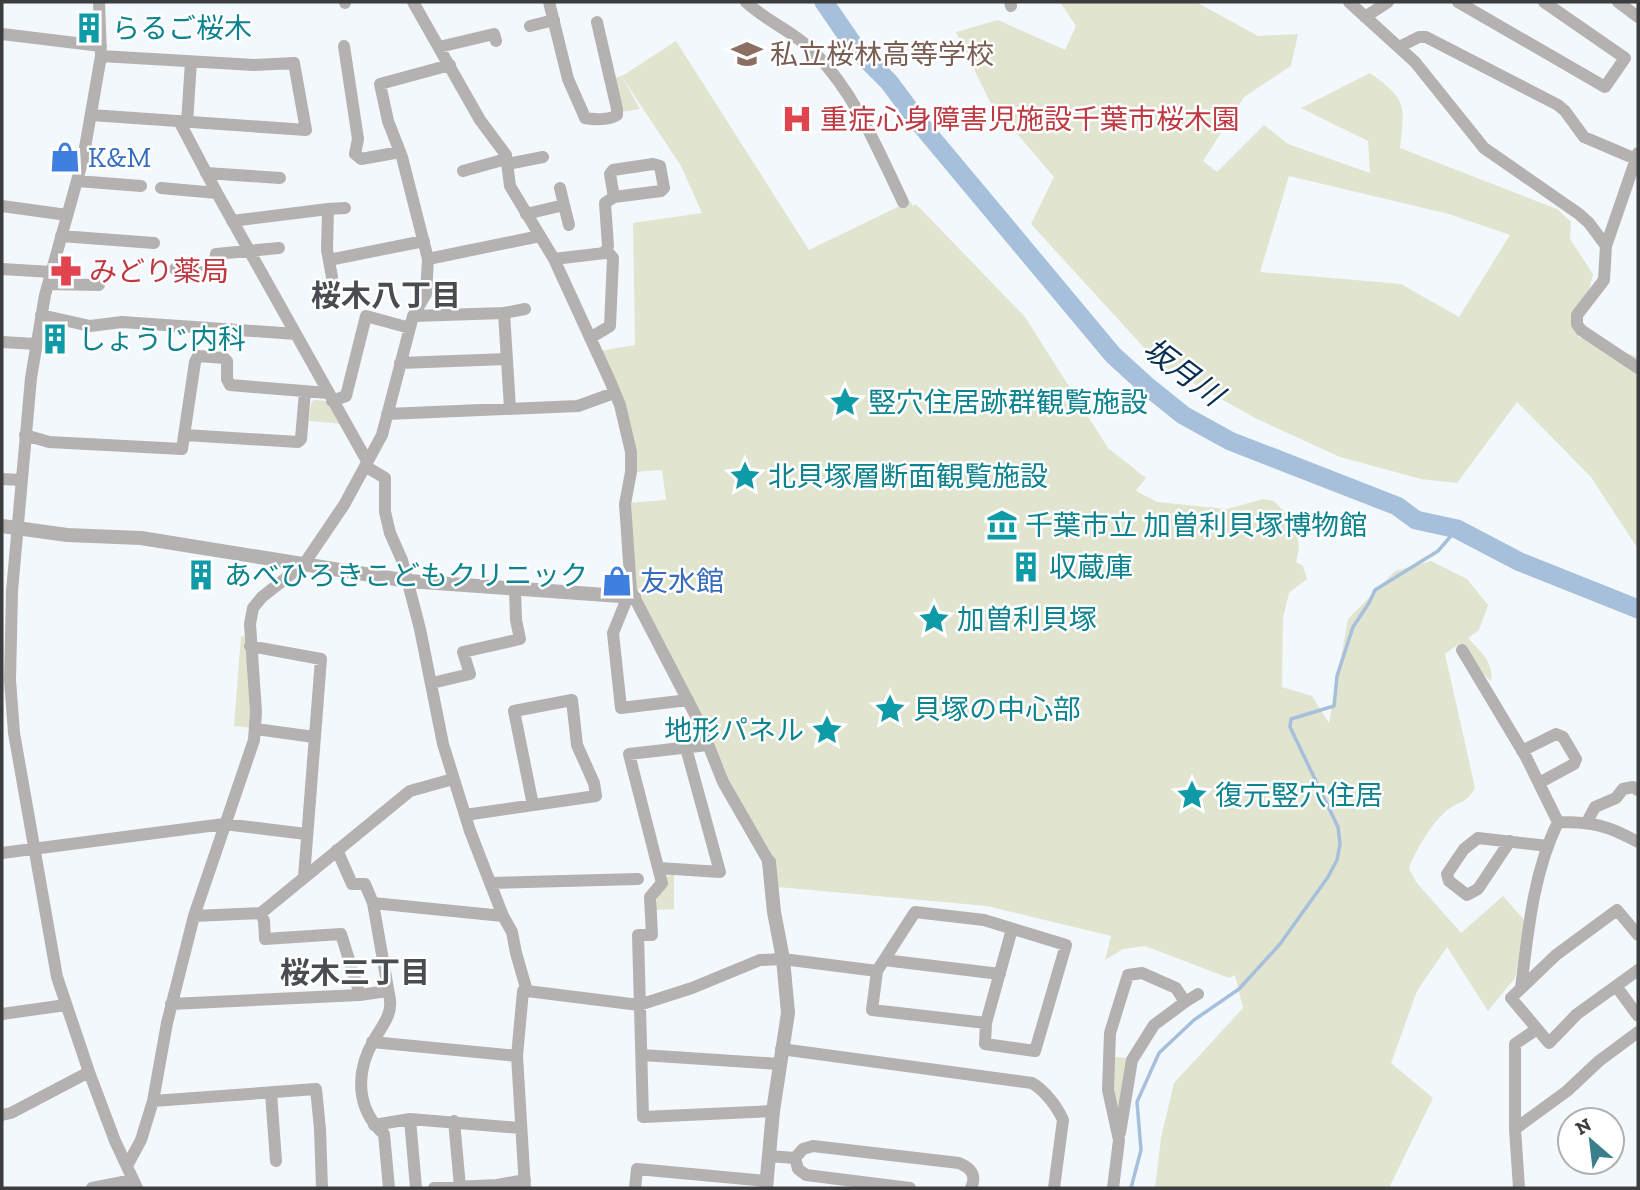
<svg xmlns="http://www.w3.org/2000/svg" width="1640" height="1190" font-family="'Zilla Slab','Noto Sans JP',serif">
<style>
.green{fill:#e1e4cf;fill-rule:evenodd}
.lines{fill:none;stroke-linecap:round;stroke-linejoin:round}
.stream{stroke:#a6c0db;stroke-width:3.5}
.river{stroke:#a6c0db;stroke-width:19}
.minor{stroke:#b4b1b0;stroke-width:12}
.tertiary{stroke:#b4b1b0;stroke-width:14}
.labels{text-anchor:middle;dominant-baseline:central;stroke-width:5;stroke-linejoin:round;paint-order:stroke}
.culture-label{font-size:28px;fill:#0d838f;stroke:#fff;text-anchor:start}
.education-label{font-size:28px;fill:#785e54;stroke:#fff;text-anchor:start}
.health-label{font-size:28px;fill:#be3a42;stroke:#fff;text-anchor:start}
.shop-label{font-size:28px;fill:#366cbe;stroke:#fff;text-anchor:start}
.neighbourhood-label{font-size:30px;font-weight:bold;fill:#494d51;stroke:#fff}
.water-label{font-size:30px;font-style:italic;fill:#053053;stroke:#fff}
</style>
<rect width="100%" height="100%" fill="#f3f8fd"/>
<path class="green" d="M1060,2h136l62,34 40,-2 -7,32 -47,31 -41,64 14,11 47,-47 24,19 82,29 -2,-32 -67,-33 69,-35c37,27 35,31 30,75l157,61 14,13 -1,17 23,35 -15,63 60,20v192l-47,-72 -74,-75 -60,81 -36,-4 -81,-22 -83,-38 -98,-55 -128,-140 23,-47 -64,-75 -34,-70 42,-12 67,30 11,-24zM1289,176l160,38 61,21 -51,82 -58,-33 -141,-12z
M676,41l133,209 101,-49 3,5 3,-2 109,113 83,131 38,30 -10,12 2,2 19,10 70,7 36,-10 11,2 22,23 3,25 -3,13 7,4 4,13 -18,14 -6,25 -1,69 30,9 17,27 19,-104 47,-48 36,-10 36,18 21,26 -9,25 -11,8c12,13 26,24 23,43 -13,-10 -19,-26 -31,-38l-15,11 30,134c-9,15 -12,12 -25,20 -16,11 -35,43 -41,60l7,14 45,51 42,-37 22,25 -10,57 -27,33 -41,-64 -30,44 -26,72 42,35 -44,90h-234l6,-50 13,-55 69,-75 -8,-33 -6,3 -84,-32 -22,3 -18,11 6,-24 -124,-30 -209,-19 -142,-296 -8,-88 38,-3 -4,-30 -28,2 -35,-121 36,-6 -2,-122 69,-10 -21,-47 -59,-89 18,32 -18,3 -8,-34 8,-2z
M314,400l15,1 13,23 -33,-3 2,-18z
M241,636l7,1 5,91 -19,-2z
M674,873v36l-18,1c0,-14 4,-33 18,-37z
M1115,1057l12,1 -1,25 -10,29 -4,-26z"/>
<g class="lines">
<path class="stream" d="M1131,1188l10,-38 -4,-48 22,-49 35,-33 45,-31 41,-45 48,-67 9,-17 3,-16 -2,-17 -48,-100 1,-8 43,-13 3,-30 16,-49 16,-24 6,-13 63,-39 19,-22"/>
<path class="river" d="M824,2l33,48 32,32 32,43 192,230 34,31 36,29 47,26 167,65 19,14 41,9 63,33 118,47"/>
<path class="minor" d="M99,2l2,54 -18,103 -38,136 -14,83 -19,213 -2,89 4,53 43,244 32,95 26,69 22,47
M345,2v1
M413,2l67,118 26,35 4,31 44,73 56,122 10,24 11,47v20l-6,32 6,87 69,133 23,58 46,80
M549,2l19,77 15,34 2,5c10,2 24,2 32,-3v-6l-20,-87
M746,2c21,20 49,30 69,51 41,42 63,97 88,149
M1010,2l1,4
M1349,2l66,60 69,86 95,66 10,9 17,23
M1458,2l147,85 20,-29 -81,-56
M1618,2l20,15
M1365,17l23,-15
M530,26l24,-6
M2,34l99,12
M344,46l14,93 -3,15 6,5 39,-7
M439,47l55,-13 2,7
M1399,47l20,-10h7l132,68 7,6 19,26 54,23
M91,115l215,15 -12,-67 -40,2 -153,-9
M179,121l39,74 149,266
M187,122l4,-60
M1638,153l-32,93 -2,34 -27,35v9l4,6 57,38
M507,164l36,-7
M463,171l43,-12
M206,173l74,5
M77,181l64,5
M161,188l56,5
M564,205l5,20
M2,206l65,9
M328,209l17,-1
M526,214l38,-9 -4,-17
M232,221l96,-12 -1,41 5,27
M61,236l93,7
M428,259l112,-23
M554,259l51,-6 3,-7 -3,-43 9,-6 47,-6 3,-3 -4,-22 -7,-2 -40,6 -3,4 4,23
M329,260l95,-19
M2,269l49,3
M175,269l32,4 7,-2 2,-17 63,-6
M48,284l51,1
M504,313l21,-4
M41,315l49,11 32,-4 174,12
M413,316l91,-3 6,95
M590,338l20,-12 3,-68 -7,-8
M2,342l34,2
M400,363l107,-4
M332,401l14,-5 20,-80 44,12
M387,414l191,-8 36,-13
M25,435l24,7 133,7 13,-87 3,-6 26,2 3,3v18l3,6 98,8
M185,435l113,7 3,-3 4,-48
M365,466l20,12v34l5,21 12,27 18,69 23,115 27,87 33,85 9,16 4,21 11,38
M2,479l19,1
M628,596l-15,37 8,75 67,-8
M250,646l71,13 -17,218
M1462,650l64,107 32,65c35,0 49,3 80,20
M432,683l38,-9 -7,-22 57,-13 -4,-19 -1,-31
M256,729l58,8
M708,745l-79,9 33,129 -12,14 2,38h-14l5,182 130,-6
M1522,751l34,-17 7,3 13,22 -2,5 -35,19
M465,815l131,-19 -2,-13 -17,-38 -5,-45 -58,11 19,94
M1587,822l8,-15 21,-9 7,-9 10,-2 5,3
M1510,841l-32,48 -11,6 -18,-14 -2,-7 17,-25 14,-11 70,8
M337,850l15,34h13l8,19 17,97c2,16 -9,27 -16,40 -19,32 -18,69 10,94l5,54
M2,853l222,-29 82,10
M659,868l61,4 -34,-124
M490,883l148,-4
M373,903l130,13
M261,913l3,8 1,18 76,-5 19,61
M194,916l67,-3 149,-122 43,-12
M1638,935l-21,-25 -61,45 -45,43 38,45 28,-29 61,-44
M884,960l116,14
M1616,986l22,30
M1521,988c7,-56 12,-115 37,-166
M527,991l112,14 53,-17 68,-28 23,-1 94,12
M171,1004l189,-9 27,-4
M2,1014l64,-9
M986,1023l-114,-13 5,-39 38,-59 69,8 82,25 -31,106 -50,-7 1,-21 26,-94
M372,1042l145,14
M781,1049l251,34c12,7 25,23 31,37l-9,68
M642,1055l137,9
M271,1093l5,68
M153,1101l163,-12 4,40 2,59
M2,1115l9,-2 78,-41
M410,1119l6,69
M454,1121l6,66
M374,1125l36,-6 110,9
M1515,1129l52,-38 32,-30 39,-29
M1120,1133l12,-73 22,-35 31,-23
M768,1156l27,2
M795,1158l8,-9 10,-3 146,17c12,5 18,12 12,25
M795,1158l3,11 8,6 104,13
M127,1166l14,-26 12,-39 14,-78 27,-107 60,-176 2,-28 -6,-88 3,-16 9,-11 42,-33 40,-59 38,-70 31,-119 13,-22 2,-35 -26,-102 -14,-36 -8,-37 70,-19
M92,1188l41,-8
M434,1188l63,-3 28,-5
M525,1188l-8,-132 6,-65h4
M635,1188l2,-19 129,12
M1113,1188l6,-48 -11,-50 2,-57 18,-58 14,-2 34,15 9,14 13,-8
M1519,1188l-4,-59v-85l22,-15"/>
<path class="tertiary" d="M2,526l65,9 74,3 267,43 226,16
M766,1188l7,-77 15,-98 -5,-54 -9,-47 -5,-50"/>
</g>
<defs>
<g id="building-bare" transform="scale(2.415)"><path d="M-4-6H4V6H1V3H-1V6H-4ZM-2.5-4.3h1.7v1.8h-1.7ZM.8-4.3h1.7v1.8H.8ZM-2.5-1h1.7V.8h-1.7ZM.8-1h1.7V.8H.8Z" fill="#0f9aa8" stroke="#fff" stroke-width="2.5" paint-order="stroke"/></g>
<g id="school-bare" transform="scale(2.415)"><path d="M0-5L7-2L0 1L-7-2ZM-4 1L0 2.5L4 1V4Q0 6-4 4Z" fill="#8d6e63" stroke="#fff" stroke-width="2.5" paint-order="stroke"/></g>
<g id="hospital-bare" transform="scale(2.415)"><path d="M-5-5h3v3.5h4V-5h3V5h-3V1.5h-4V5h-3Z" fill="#e0444e" stroke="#fff" stroke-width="2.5" paint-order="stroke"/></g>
<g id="shop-bare" transform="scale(2.415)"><path d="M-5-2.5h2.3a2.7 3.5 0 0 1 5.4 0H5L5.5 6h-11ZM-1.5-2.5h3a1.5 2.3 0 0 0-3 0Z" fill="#3f7fe0" stroke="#fff" stroke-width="2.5" paint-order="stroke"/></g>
<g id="pharmacy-bare" transform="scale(2.415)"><path d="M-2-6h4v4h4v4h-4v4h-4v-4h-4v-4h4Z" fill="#e0444e" stroke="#fff" stroke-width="2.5" paint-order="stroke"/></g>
<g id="sight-bare" transform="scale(2.415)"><path d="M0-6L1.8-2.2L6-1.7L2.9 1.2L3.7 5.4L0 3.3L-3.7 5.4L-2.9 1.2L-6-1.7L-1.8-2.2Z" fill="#0f9aa8" stroke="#fff" stroke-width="2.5" paint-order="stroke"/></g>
<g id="museum-bare" transform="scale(2.415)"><path d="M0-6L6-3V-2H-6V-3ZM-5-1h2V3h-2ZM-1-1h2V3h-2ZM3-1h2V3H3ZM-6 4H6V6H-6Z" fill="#0f9aa8" stroke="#fff" stroke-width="2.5" paint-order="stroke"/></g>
</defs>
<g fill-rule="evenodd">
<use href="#building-bare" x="89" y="28"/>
<use href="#school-bare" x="747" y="54"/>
<use href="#hospital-bare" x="797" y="119"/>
<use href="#shop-bare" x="65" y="157"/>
<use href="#pharmacy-bare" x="66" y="271"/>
<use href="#building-bare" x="55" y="339"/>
<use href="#sight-bare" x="845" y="402"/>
<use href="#sight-bare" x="745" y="476"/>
<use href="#museum-bare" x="1002" y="525"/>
<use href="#building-bare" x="1026" y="567"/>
<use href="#building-bare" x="201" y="575"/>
<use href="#shop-bare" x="617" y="581"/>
<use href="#sight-bare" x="934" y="619"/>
<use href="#sight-bare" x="890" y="709"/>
<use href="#sight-bare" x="827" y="730"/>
<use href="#sight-bare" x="1192" y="795"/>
</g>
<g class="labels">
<g class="culture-label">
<text x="112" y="28">らるご桜木</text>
<text x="78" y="339">しょうじ内科</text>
<text x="868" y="402">竪穴住居跡群観覧施設</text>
<text x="768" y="476">北貝塚層断面観覧施設</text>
<text x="1025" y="525">千葉市立 加曽利貝塚博物館</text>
<text x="1049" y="567">収蔵庫</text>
<text x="224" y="575">あべひろきこどもクリニック</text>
<text x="957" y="619">加曽利貝塚</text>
<text x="913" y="709">貝塚の中心部</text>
<text x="804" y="730" text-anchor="end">地形パネル</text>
<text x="1215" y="795">復元竪穴住居</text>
</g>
<g class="education-label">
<text x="770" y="54">私立桜林高等学校</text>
</g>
<g class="health-label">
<text x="820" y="119">重症心身障害児施設千葉市桜木園</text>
<text x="89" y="271">みどり薬局</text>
</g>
<g class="shop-label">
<text x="88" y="157">K&amp;M</text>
<text x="640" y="581">友水館</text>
</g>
<g class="neighbourhood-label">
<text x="386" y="296">桜木八丁目</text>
<text x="355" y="973">桜木三丁目</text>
</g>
<g class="water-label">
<text transform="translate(1183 372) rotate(37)">坂月川</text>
</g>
</g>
<rect width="1640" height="1190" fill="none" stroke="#3b3d3f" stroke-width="7"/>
<g transform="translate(1591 1141) rotate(332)"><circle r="33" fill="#ffffff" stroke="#b1b1b2" stroke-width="2"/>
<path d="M0-5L12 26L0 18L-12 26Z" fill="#397e8b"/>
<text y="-10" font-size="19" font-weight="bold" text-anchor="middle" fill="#3b3d3f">N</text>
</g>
</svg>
